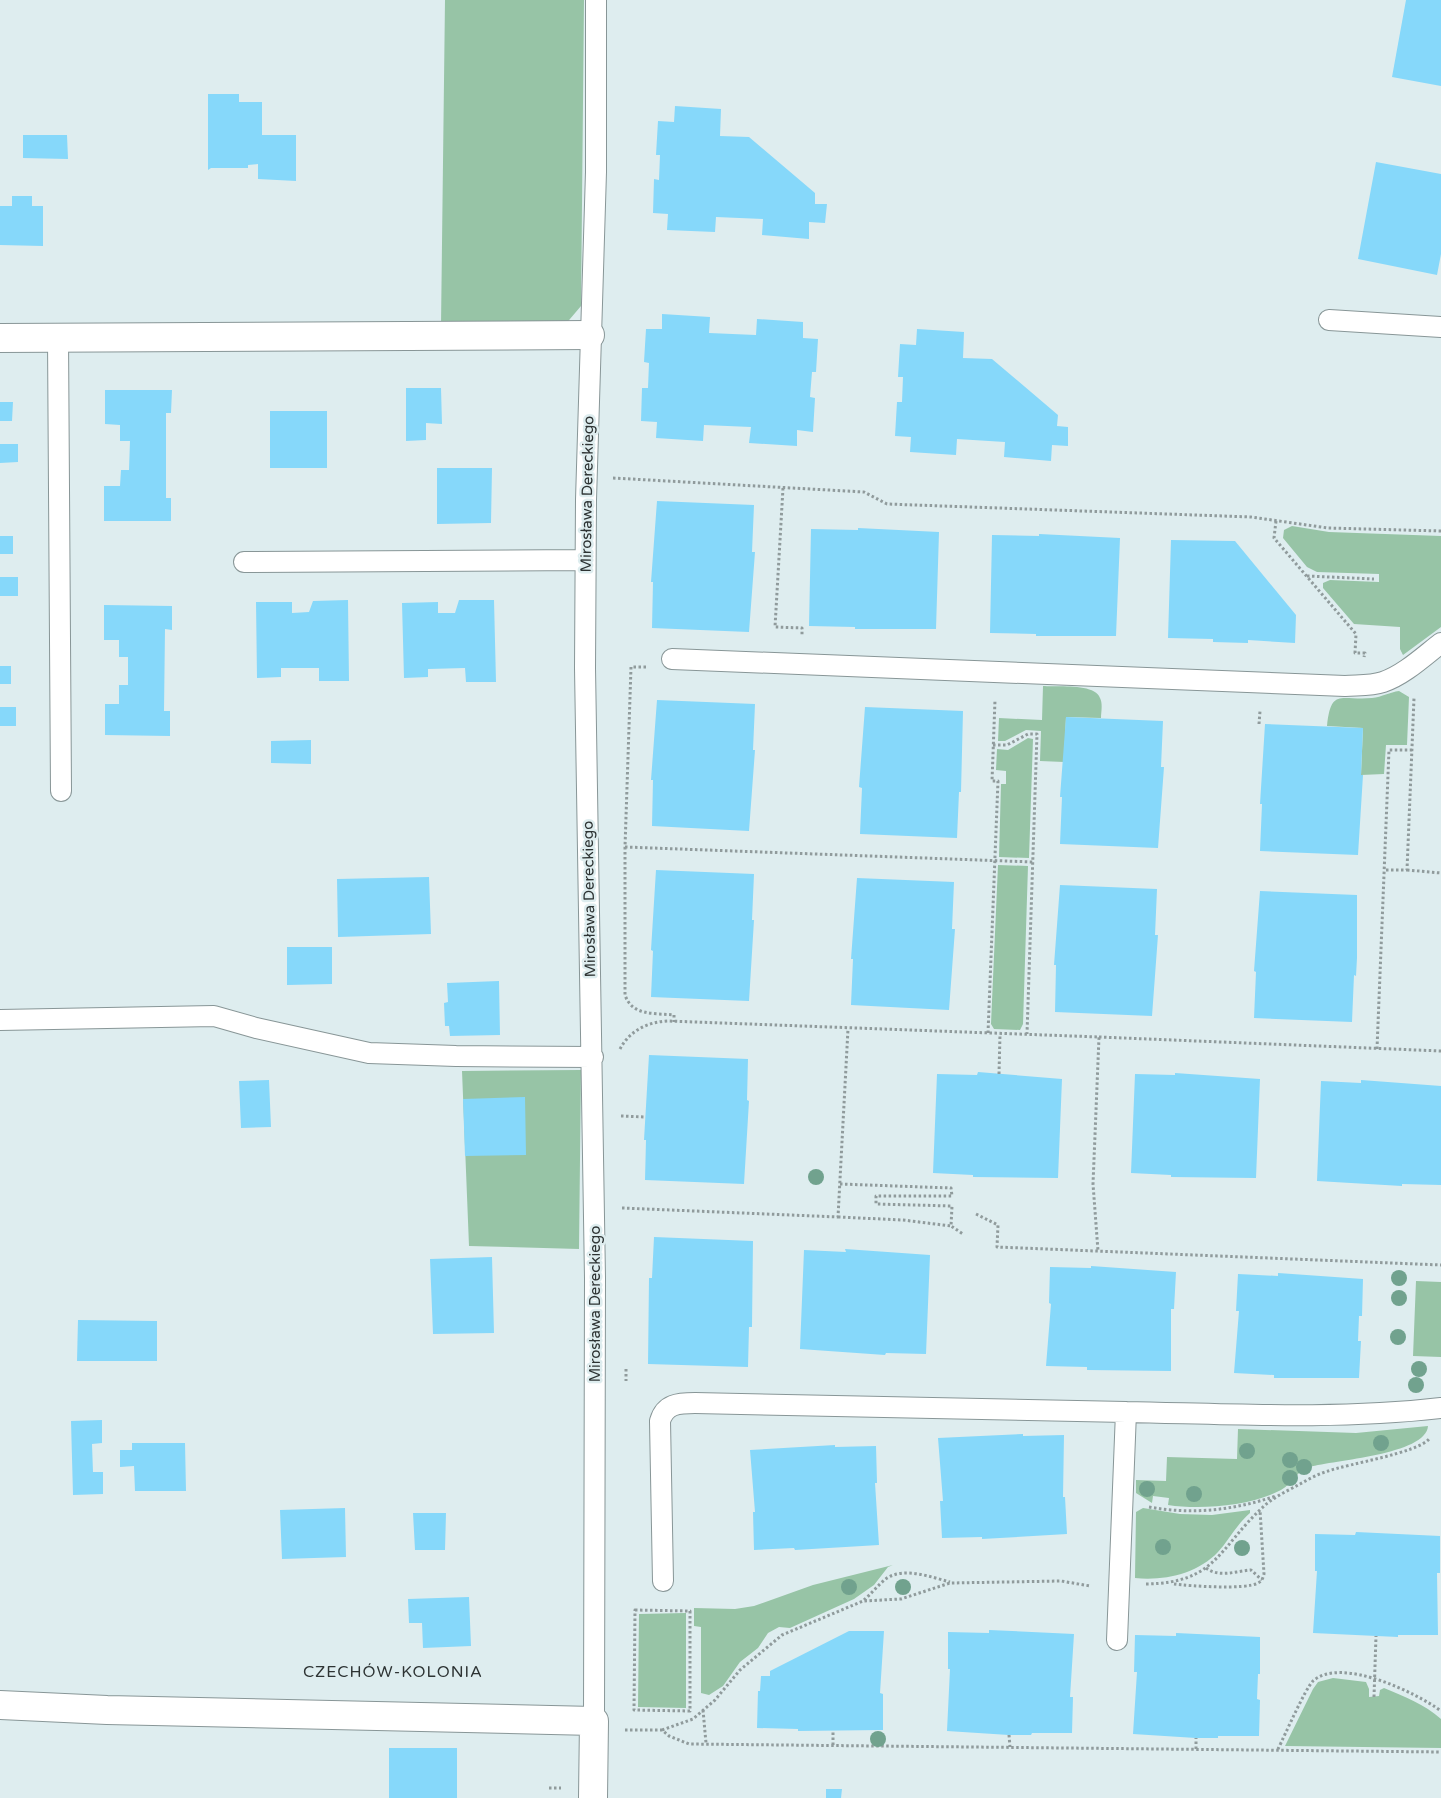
<svg xmlns="http://www.w3.org/2000/svg" width="1441" height="1798" font-family="'Varela Round',sans-serif">
<style>
.green{fill:#97c4a6}
.building{fill:#86d8fa}
.lines{fill:none;stroke-linecap:round;stroke-linejoin:round}
.lane-casing{stroke:#889697;stroke-width:22}
.street-casing{stroke:#889697;stroke-width:30}
.path{stroke:#909b9c;stroke-width:3;stroke-dasharray:2.5 2.5;stroke-linecap:butt}
.lane{stroke:#fff;stroke-width:20}
.street{stroke:#fff;stroke-width:28}
.tree{fill:#71a28e}
.labels{text-anchor:middle;dominant-baseline:central;stroke-width:5;stroke-linejoin:round;paint-order:stroke}
.street-label{font-size:15px;fill:#2d3333;stroke:#deedef}
.neighbourhood-label{font-size:16px;letter-spacing:1px;fill:#2d3333;stroke:#deedef}
</style>
<rect width="100%" height="100%" fill="#deedef"/>
<path class="green" d="M445,0h139l-3,306 -17,20h-123z
M1292,526l37,6 112,4v91l-38,28 -3,-6v-22l-46,-3 -31,-36v-5l7,-3 49,2v-8l-62,-2 -10,-5 -24,-29 1,-8z
M1043,686c14,1 52,-3 57,12 3,6 1,14 1,20l-35,-1 -2,45 -24,-1 1,-30 -15,-1 -21,11h-7l1,-23 43,2z
M1399,691l10,6 -2,48h-21l-2,29 -23,1 2,-47 -36,-2c4,-39 14,-25 45,-28 10,-1 18,-6 27,-7z
M1028,738l5,1 -4,119 -30,-1 2,-73h5v-13l-10,-1 1,-21 11,1z
M998,865l30,1 -5,158 -3,6 -26,-1 -3,-5z
M581,1070l-2,179 -110,-3 -7,-175z
M1416,1281l25,1v75l-28,-1z
M1428,1426c-2,29 -95,34 -118,41 -13,3 -17,16 -29,23 -30,16 -80,20 -113,15l1,-7 -16,-2 -1,7 -16,-10v-13l30,1 1,-24 70,2 1,-30 118,4z
M1143,1508l37,6 32,1 38,-5v3c-13,11 -21,27 -32,39 -21,22 -54,29 -83,26l1,-66z
M893,1565l-5,2 -14,18 -20,14 -64,29 -11,-1 -11,6 -10,15 -18,14 -17,24 -14,9 -8,-2v-66l-7,-1v-18l41,1 19,-3 59,-21z
M686,1613v95l-48,-1 1,-93z
M1333,1678l33,4 3,7v8l10,-1 1,-6 4,-2c21,9 40,16 57,31v29l-156,-2 28,-57 5,-7z"/>
<path class="building" d="M1406,0h35v86l-49,-9z
M208,94h31v8h23v33h34v46l-38,-2v-15l-10,1v3h-37l-3,2z
M675,106l46,3 -1,27 29,1 66,56v11h12l-2,19 -16,-1v17l-47,-4 1,-16 -47,-2 -1,15 -48,-2 1,-16 -15,-1 1,-34 5,1 1,-25h-4l2,-34 16,1z
M23,135h44l1,24 -45,-1z
M1376,162l65,12v80l-4,21 -79,-16z
M12,196h20v10h11v40l-43,-1v-39h12z
M662,314l48,3 -1,16 47,2 1,-16 46,3v16l15,1 -2,33h-4l-2,25 5,1 -2,34 -16,-2v16l-48,-3 2,-16 -47,-2 -1,16 -47,-3 1,-16 -16,-1 1,-33h6l1,-25 -5,-1 2,-33h16z
M917,329l47,3 -1,26 29,1 66,56 -1,11 11,1v19l-16,-1 -1,16 -47,-4 1,-15 -48,-3 -1,16 -46,-3 1,-15 -16,-1 2,-34h5l1,-25h-5l2,-33 16,1z
M406,388h35l1,36 -16,-1v17l-20,1z
M105,390h67l-1,23h-5v85h5v23h-67v-35h16l1,-16h8l1,-29h-10v-16l-15,-1z
M0,402h13l-1,19h-12z
M270,411h57v57h-57z
M0,444h18v18l-18,1z
M437,468h55l-1,55 -54,1z
M657,501l97,4 -2,47h3l-6,80 -97,-4 1,-46h-2z
M858,528l81,4 -3,97h-81v-2l-46,-1 2,-97 47,1z
M1039,534l81,4 -4,98h-80v-2l-46,-1 2,-98 47,1z
M0,536h13v18h-13z
M1171,540l64,1 61,74 -1,28 -47,-3v3l-35,-1v-3l-45,-1z
M0,577h18v19h-18z
M348,600l1,81h-30v-13h-38v9l-24,1 -1,-76h36v11l17,-1 4,-11z
M459,600h35l2,82h-30l-1,-14 -37,1v8l-24,1 -2,-75 36,-1v11h17z
M104,605l68,1v24l-7,-1 -1,82h6v25l-65,-1v-31h14v-19h9v-28h-9v-17h-15z
M0,666h11v18h-11z
M657,700l98,4 -2,46h2l-6,81 -97,-5 1,-46h-2z
M0,707h16v19h-16z
M865,707l98,4 -2,81h-2l-2,46 -97,-4 2,-46 -3,-1z
M1066,717l97,4 -2,46h3l-6,81 -98,-4 2,-47h-2z
M1265,724l98,4 -2,47h2l-5,80 -98,-4 2,-47h-2z
M311,740v24l-40,-1v-22z
M656,870l98,4 -2,46h2l-5,81 -98,-4 2,-46 -2,-1z
M429,877l2,57 -93,3 -1,-58z
M857,878l97,4 -2,47h3l-6,81 -98,-5 2,-46h-2z
M1060,885l97,4 -2,46h3l-6,81 -97,-4 1,-47h-2z
M1260,891l97,4v63l-1,18 -2,-1 -2,47 -98,-4 2,-46 -2,-1z
M287,947h45v37l-45,1z
M499,981l1,54 -50,1 -1,-10h-4l-1,-23 4,-1 -1,-19z
M649,1055l99,4 -1,41 2,1 -5,83 -99,-4 1,-40h-2z
M978,1072l84,7 -4,99 -85,-1v-2l-40,-2 4,-99 40,1z
M1175,1073l85,6 -4,99 -85,-1v-2l-40,-2 4,-99 40,1z
M269,1080l2,47 -30,1 -2,-47z
M1361,1080l80,6v99l-39,-1v2l-85,-5 4,-100 40,2z
M525,1097l1,58 -61,1 -2,-57z
M654,1237l99,4 -1,86h-3l-1,40 -100,-3 1,-86h3z
M845,1249l85,6 -4,99 -40,-1 -1,2 -85,-6 4,-99 42,2z
M492,1257l2,76 -61,1 -3,-75z
M1091,1266l85,6 -2,37h-3v62l-84,-1v-3l-41,-1 5,-62 -2,-1 1,-36 41,1z
M1278,1273l85,6 -1,37h-3l-1,25h3l-2,37h-85v-3l-40,-2 5,-62h-3l2,-37 40,2z
M78,1320l79,1v40h-80z
M102,1420v23l-10,1 1,28h10v22l-30,1 -2,-74z
M1023,1434v2l41,-1 -1,62h2l2,37 -85,5v-2l-40,1 -2,-37h3l-5,-63z
M132,1443h53l1,48h-51l-1,-25 -14,1v-17h12z
M835,1445v2l41,-1 1,37h-2l4,62 -84,5 -1,-2 -40,2 -1,-38h2l-5,-62z
M345,1508l1,49 -64,2 -2,-49z
M413,1513h33l-1,37h-30z
M1356,1532l84,4v37h-3l1,62h-40v2l-85,-4 4,-62h-2v-37l40,1z
M469,1597l2,49 -48,2 -1,-25h-13l-1,-24z
M989,1630l85,4 -4,63h3l-1,36h-40l-1,2h-22l-62,-4 3,-62h-2v-37l41,1z
M849,1631h35l-4,62 3,1v36l-85,1v-2l-41,-1 1,-37h2l1,-15h9v-5z
M1176,1633l84,4v37h-2l-1,25 3,1 -1,36h-41v2h-22l-63,-4 4,-62h-3l1,-37 41,1z
M389,1748h68v50h-68z
M826,1789h16l-1,9h-15z"/>
<g class="lines">
<g class="lane-casing">
<path id="lane" d="M1329,320l112,7
M58,338l3,453
M244,562l341,-2
M672,659l673,27c13,-1 26,0 38,-4 21,-7 41,-26 58,-39
M0,1020l214,-4 42,12 113,25 87,3 137,1
M663,1581l-3,-160c5,-17 18,-18 35,-18l431,9
M1117,1640l9,-228c105,2 210,8 315,-4
M594,1721l1,-443 -10,-610 1,-168 10,-328v-172"/>
</g>
<g class="street-casing">
<path id="street" d="M0,338l590,-3
M0,1705l107,5 487,11 -1,77"/>
</g>
<path class="path" d="M613,478l251,14 23,12 364,13 77,11 113,3
M783,488l-8,139 27,1v8
M1276,521l-2,17 82,96 -1,19h10l-1,4
M1307,576l67,3
M646,667h-15l-6,180v148c7,21 29,18 49,20v7
M1259,724l1,-13
M993,745h14l21,-11h9l-10,300
M625,847l408,15
M1386,870h21l7,-172
M1407,870l34,3
M988,1033l10,-252h-6l3,-81
M1099,1037l342,14
M620,1049c10,-19 28,-27 48,-28l431,16 -6,147 5,67
M1377,1049l12,-299h23
M999,1074l1,-40
M621,1116l24,1
M840,1184l111,4 1,8h-76v8l76,2 -1,20 12,8
M622,1208l216,9 10,-188
M976,1214l22,11 -1,22 444,18
M838,1217l65,3 48,6
M626,1369v12
M1149,1507c44,8 85,3 127,-11
M1206,1568c13,10 30,3 45,2l11,10
M1146,1584c70,-1 72,-35 116,-76 10,-10 25,-17 38,-24 9,-5 18,-10 28,-13 20,-7 89,-18 101,-32
M1174,1584c16,2 71,6 84,-1 4,-2 5,-5 6,-9l-4,-64
M864,1600c7,-6 15,-16 23,-22 18,-11 44,-1 63,4
M635,1610l55,1v100l-56,-1z
M1374,1697l2,-61
M703,1710l3,33
M625,1730h37l7,6 20,8 752,8
M662,1730l31,-11 22,-19 25,-30 42,-35 81,-34 38,-2 49,-16 111,-2 29,5
M1009,1735l1,12
M833,1745v-13
M1196,1749v-11
M1278,1749c7,-14 27,-60 35,-68 28,-25 104,12 128,30
M549,1788h12"/>
<use href="#lane" class="lane"/>
<use href="#street" class="street"/>
</g>
<g class="tree">
<circle cx="816" cy="1177" r="8"/>
<circle cx="1399" cy="1278" r="8"/>
<circle cx="1399" cy="1298" r="8"/>
<circle cx="1398" cy="1337" r="8"/>
<circle cx="1419" cy="1369" r="8"/>
<circle cx="1416" cy="1385" r="8"/>
<circle cx="1381" cy="1443" r="8"/>
<circle cx="1247" cy="1451" r="8"/>
<circle cx="1290" cy="1460" r="8"/>
<circle cx="1304" cy="1467" r="8"/>
<circle cx="1290" cy="1478" r="8"/>
<circle cx="1147" cy="1489" r="8"/>
<circle cx="1194" cy="1494" r="8"/>
<circle cx="1163" cy="1547" r="8"/>
<circle cx="1242" cy="1548" r="8"/>
<circle cx="849" cy="1587" r="8"/>
<circle cx="903" cy="1587" r="8"/>
<circle cx="878" cy="1739" r="8"/>
</g>
<g class="labels">
<g class="street-label">
<text transform="translate(587 494) rotate(-89)">Mirosława Dereckiego</text>
<text transform="translate(589 899) rotate(-91)">Mirosława Dereckiego</text>
<text transform="translate(595 1304) rotate(-90)">Mirosława Dereckiego</text>
</g>
<g class="neighbourhood-label">
<text x="393" y="1672">CZECHÓW-KOLONIA</text>
</g>
</g>
</svg>
